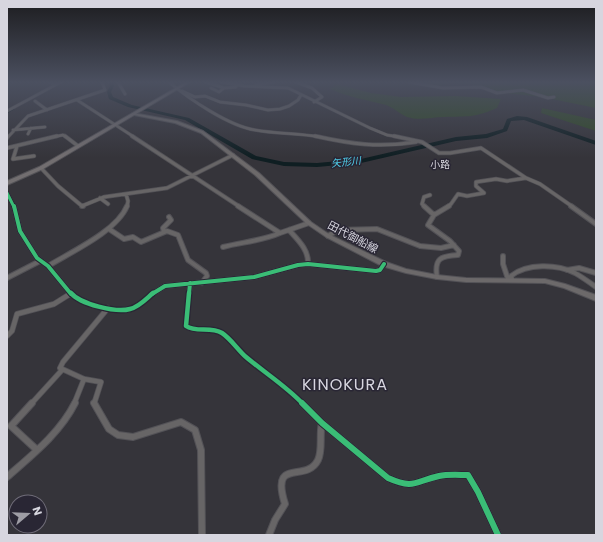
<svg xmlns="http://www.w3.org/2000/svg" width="603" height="542" font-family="Poppins,'Noto Sans JP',sans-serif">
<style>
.green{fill:#314927}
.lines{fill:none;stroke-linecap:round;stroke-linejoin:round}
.stream{stroke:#0f1e22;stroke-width:1}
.river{fill:#0f1e22;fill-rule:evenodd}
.minor-far4-casing{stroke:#535257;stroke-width:3.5}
.minor-far3-casing{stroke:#535257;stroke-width:4.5}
.minor-far2-casing{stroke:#535257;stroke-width:6}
.minor-far1-casing{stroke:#535257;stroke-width:6}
.minor-casing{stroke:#535257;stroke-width:8}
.secondary-casing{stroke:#535257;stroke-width:2}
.trunk-casing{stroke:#535257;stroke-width:2}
.minor-far4{stroke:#676566;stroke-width:2.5}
.minor-far3{stroke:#676566;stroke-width:3}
.minor-far2{stroke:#676566;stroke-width:4}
.minor-far1{stroke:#676566;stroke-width:4.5}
.minor{stroke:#676566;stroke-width:6}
.secondary{fill:#6c696a;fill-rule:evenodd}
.trunk{fill:#726e70;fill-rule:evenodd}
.cycleway-far3-casing{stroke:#292634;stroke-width:5}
.cycleway-far2-casing{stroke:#292634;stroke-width:6}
.cycleway-far1-casing{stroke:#292634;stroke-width:7}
.cycleway-casing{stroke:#292634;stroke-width:8}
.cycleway-far3{stroke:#3abd76;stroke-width:3}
.cycleway-far2{stroke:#3abd76;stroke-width:4}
.cycleway-far1{stroke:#3abd76;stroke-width:4.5}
.cycleway{stroke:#3abd76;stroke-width:6}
.labels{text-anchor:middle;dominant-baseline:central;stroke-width:3;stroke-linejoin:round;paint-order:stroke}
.far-water-label{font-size:10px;font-style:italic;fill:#50d3ef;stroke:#292634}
.far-neighbourhood-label{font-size:10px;fill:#d7d6df;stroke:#292634}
.street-label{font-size:11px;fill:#d7d6df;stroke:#292634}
.near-quarter-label{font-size:16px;letter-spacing:1px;fill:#d7d6df;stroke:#292634}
</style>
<rect width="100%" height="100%" fill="#35343a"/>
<path class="green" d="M420,82h176v26l-54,-11 -46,-5 -9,-5h-12l-3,-3 -23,-1 -10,3z
M337,84l34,9 30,4 55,-1 45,3 -4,9c-23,10 -29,8 -53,9 -13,0 -24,4 -37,0 -7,-3 -13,-9 -21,-12 -19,-5 -38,-8 -56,-16z
M542,108l54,12v11l-55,-18z"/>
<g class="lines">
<path class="stream" d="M35,97l29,-15
M7,113l7,-4"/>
<path class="river" d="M109,82h4l1,4 -3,6 2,5 19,8 57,13 67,38 28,6 33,1 44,-4 95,-22 30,-3 17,-5 4,-10 10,-3 10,1 69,24v4l-72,-25 -13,1 -4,10 -20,7 -31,3 -95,22 -44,4 -33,-1 -32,-7 -67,-39 -57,-13 -19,-8 -2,-7 3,-6z"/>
<g class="minor-far4-casing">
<path id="minor-far4" d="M50,82l5,3
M118,82l7,12
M169,82c20,17 60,44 86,48 22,4 44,3 65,7
M206,82l18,6
M222,82l22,4 44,2 82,40 17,7 12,2
M296,82l16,6 10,9 -8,5
M409,82l34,6 38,-1 16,6 26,-3 25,8 6,-1
M256,85l18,-3
M211,88l8,4 5,-4 12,-1
M182,91l13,6 10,-1 15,6 26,3 22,5 12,-1 9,-3 9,-6 3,-5
M77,100l57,37
M35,101l12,9
M7,111l54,-29
M13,130l32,-3
M28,134l3,-6
M8,137l20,-21 77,-26 -3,-8
M53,137l10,-2 3,2"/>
</g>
<g class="minor-far3-casing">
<path id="minor-far3" d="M65,136l13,10
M132,136l108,71
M315,136c36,8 64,12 101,6
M394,136l28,6 17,11h11l31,-5 45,30 14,6 33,23
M7,138l1,-2
M17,146l-4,13 21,-3
M7,148l50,-12
M41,168l17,18 24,20 22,-9 63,-9 66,-33
M7,193l7,14
M126,194l2,7 -1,6
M100,198l8,6
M425,207l-3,-3 2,-7 6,-2
M447,207l4,-3 7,-10 9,2 17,-3 -8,-7v-4l20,-3 11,2 19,-3"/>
</g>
<g class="minor-far2-casing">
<path id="minor-far2" d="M14,206l6,25 17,27 11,8 23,28
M82,206h1
M238,206l42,27 29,-10
M424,206l10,9
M571,206l25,18
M109,229l15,10 9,-2 8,5 26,-11 11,4 10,25 18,13 1,3 -5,7
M289,230c9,10 20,20 19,34
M164,232l-1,-4 8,-8 -2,-3
M328,236l10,-6 39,-1 43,17 21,2 13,-3
M223,247c19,-5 39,-6 57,-14
M503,256v8l5,15
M48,266c23,-14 69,-35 79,-60
M567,270l12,-2 17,5
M437,277c-3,-19 4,-21 21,-22l1,-4 -9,-10 -22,-16 6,-10 15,-9
M7,278l33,-17
M512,279l-1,-3c16,-13 46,-12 64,-3 7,4 14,9 21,14
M152,294l13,-8 89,-9 44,-12 10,-1 68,7 4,-1 4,-6
M189,294l1,-11"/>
</g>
<g class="minor-far1-casing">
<path id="minor-far1" d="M71,293c9,11 45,20 59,16 9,-2 16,-10 23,-16
M189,293l-3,33c10,7 25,0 36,7 9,6 16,17 24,24 19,16 40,29 57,47
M7,336l5,-5 5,-17 37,-10 16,-10
M31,404l31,-34
M74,404l10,-25
M94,404l7,-22 -17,-3 -24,-11 3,-6 45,-54"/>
</g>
<g class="minor-casing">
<path id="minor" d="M32,403l-21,23 26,24
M94,403l15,26 9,6 15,2 48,-15 14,8 6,20 1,85
M302,403l20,20 66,55c27,12 27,3 51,-2 9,-2 20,-1 29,-1l10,17 20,43
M7,477c25,-22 53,-44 68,-74
M269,535l6,-15 10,-16c-15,-48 21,-20 33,-44 5,-10 1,-26 4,-37"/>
</g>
<g class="secondary-casing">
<path id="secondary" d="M133,113l44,8 26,10 56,42 52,49 19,13 56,27 20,7 31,6 29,3 79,1 20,5 31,11v6l-32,-13 -19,-5 -79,-1 -29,-3 -31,-6 -24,-7 -56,-29 -19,-13 -52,-49 -54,-42 -26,-10 -41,-8 -2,-1z"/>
</g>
<g class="trunk-casing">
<path id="trunk" d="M186,82h4l-147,87 -36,16v-4l32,-14z"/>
</g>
<use href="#minor-far4" class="minor-far4"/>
<use href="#minor-far3" class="minor-far3"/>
<use href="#minor-far2" class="minor-far2"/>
<use href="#minor-far1" class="minor-far1"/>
<use href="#minor" class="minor"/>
<use href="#secondary" class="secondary"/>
<use href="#trunk" class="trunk"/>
<g class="cycleway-far3-casing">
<path id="cycleway-far3" d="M7,193l7,14"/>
</g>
<g class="cycleway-far2-casing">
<path id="cycleway-far2" d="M14,206l6,25 17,27 11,8 23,28
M152,294l13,-8 89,-9 44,-12 10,-1 68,7 4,-1 4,-6
M189,294l1,-11"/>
</g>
<g class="cycleway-far1-casing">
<path id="cycleway-far1" d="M71,293c9,11 45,20 59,16 9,-2 16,-10 23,-16
M189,293l-3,33c10,7 25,0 36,7 9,6 16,17 24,24 19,16 40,29 57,47"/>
</g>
<g class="cycleway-casing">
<path id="cycleway" d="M302,403l20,20 66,55c27,12 27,3 51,-2 9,-2 20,-1 29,-1l10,17 20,43"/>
</g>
<use href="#cycleway-far3" class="cycleway-far3"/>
<use href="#cycleway-far2" class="cycleway-far2"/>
<use href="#cycleway-far1" class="cycleway-far1"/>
<use href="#cycleway" class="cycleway"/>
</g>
<linearGradient id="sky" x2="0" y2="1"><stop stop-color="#1d1d20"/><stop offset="0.52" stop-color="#4b5060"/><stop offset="1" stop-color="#4b5060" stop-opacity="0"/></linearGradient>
<rect width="603" height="158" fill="url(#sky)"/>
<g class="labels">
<g class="far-water-label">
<text transform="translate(346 162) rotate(-6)">矢形川</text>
</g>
<g class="far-neighbourhood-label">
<text x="440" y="164">小路</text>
</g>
<g class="street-label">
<text transform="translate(353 237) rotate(28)">田代御船線</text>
</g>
<g class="near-quarter-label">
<text x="345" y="384">KINOKURA</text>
</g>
</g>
<rect width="603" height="542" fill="none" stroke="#d7d6df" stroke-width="16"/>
<g transform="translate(28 514) rotate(71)"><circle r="19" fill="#292634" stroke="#6f6c78"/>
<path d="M0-3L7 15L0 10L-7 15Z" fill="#9e9da5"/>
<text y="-6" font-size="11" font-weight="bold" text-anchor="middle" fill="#d7d6df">N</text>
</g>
</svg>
